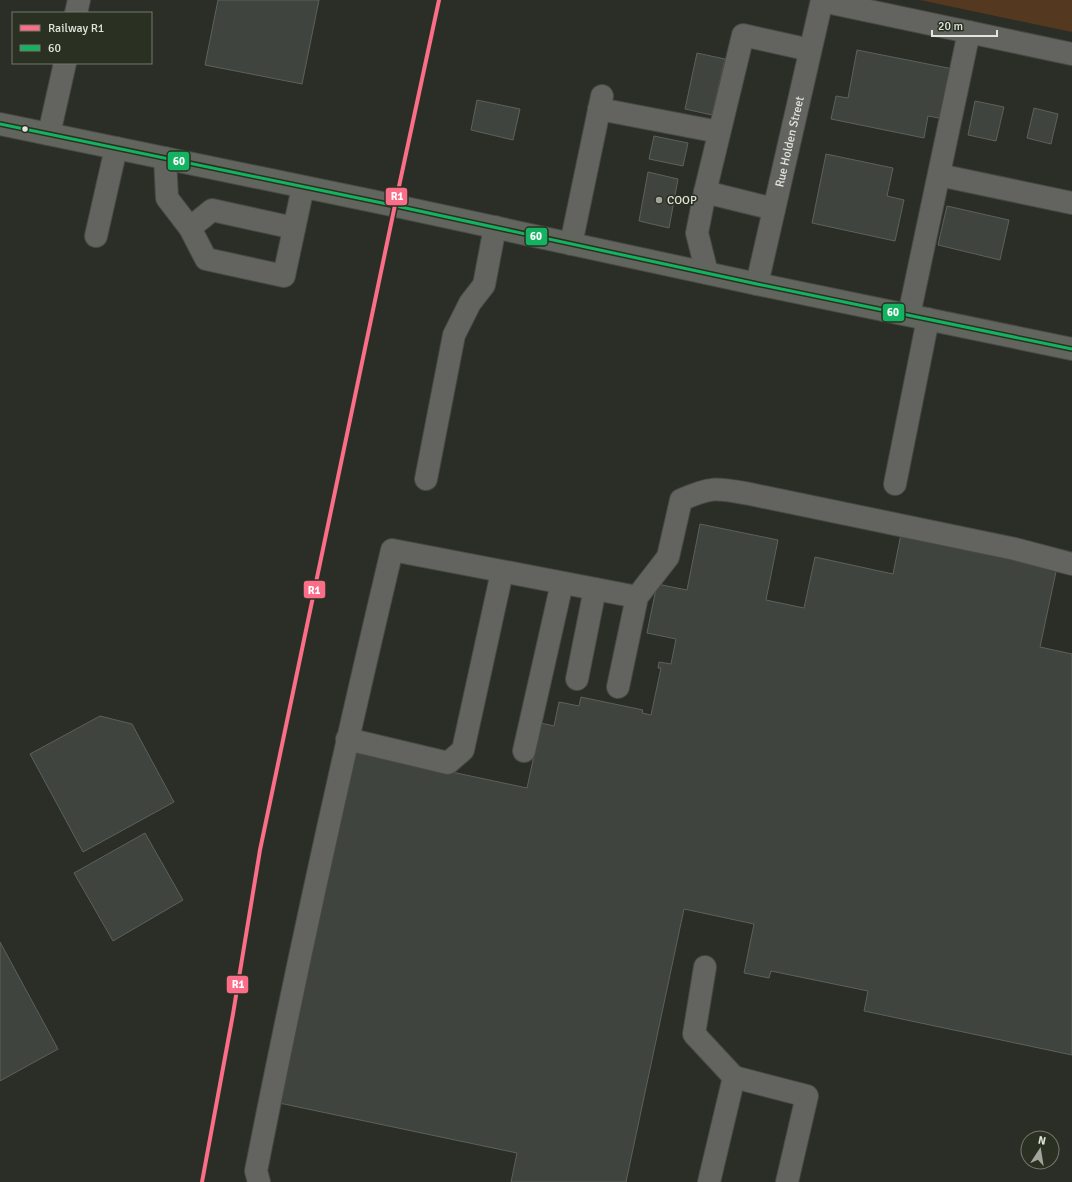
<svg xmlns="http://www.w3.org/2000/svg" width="1072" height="1182" font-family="Signika,sans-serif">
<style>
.green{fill:#543920}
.building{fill:#40443e;stroke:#5c615b}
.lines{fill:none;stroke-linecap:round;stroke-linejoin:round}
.minor-casing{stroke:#474a44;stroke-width:24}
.major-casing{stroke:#474a44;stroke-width:24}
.minor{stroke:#63645f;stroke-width:22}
.major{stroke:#62645e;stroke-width:22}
.bus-1-casing{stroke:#2a3122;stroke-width:6}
.bus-1{stroke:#13b361;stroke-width:3}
.rail-1-casing{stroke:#2a3122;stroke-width:7}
.rail-1{stroke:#fb6d88;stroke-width:4}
.bus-dot{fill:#e1e5dc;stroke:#2a3122;stroke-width:1.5}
.poi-dot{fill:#a1a59c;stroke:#2a3122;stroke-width:1.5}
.labels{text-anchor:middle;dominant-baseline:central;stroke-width:3.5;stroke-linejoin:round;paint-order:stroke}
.street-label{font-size:12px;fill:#e1e5dc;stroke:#2a3122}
.poi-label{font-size:12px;fill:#e1e5dc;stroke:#2a3122;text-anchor:start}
.line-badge{stroke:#2a3122;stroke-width:1.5}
.badge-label{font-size:11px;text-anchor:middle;font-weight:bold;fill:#fff}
</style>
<rect width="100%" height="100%" fill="#2a2e26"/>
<path class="green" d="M920,0h152v32z"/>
<path class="building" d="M218,0h101l-17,84 -97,-19z
M857,50l96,19 -9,50 -16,-3 -4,22 -93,-19 5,-23 12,2z
M697,53l28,6 -13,56 -27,-6z
M477,100l43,9 -7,31 -42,-10z
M975,101l29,6 -8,34 -28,-6z
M1034,108l24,6 -7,30 -24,-6z
M654,136l34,7 -5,23 -34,-7z
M826,154l67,14 -6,28 17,4 -9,41 -83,-18z
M648,172l30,7 -9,49 -30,-7z
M947,206l62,14 -9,40 -62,-15z
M700,524l78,16 -12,60 38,8 11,-51 78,17 8,-40 156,33 -17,80 32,7v401l-208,-44 4,-20 -97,-20 -2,7 -25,-5 10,-49 -70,-15 -58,273h-115l6,-29 -238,-50 74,-352 174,37 14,-65 13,3 5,-24 20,4 2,-9 62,13 -1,3 9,2 10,-47h-3l1,-6 12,2 5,-25 -29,-6 10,-49 30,6z
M100,716l32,8 42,78 -91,50 -53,-98z
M145,833l38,67 -70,41 -39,-68z
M0,942l58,107 -58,32z"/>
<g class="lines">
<g class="minor-casing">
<g id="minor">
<path d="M822,1l250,53"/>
<path d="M76,13l3,-13"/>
<path d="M599,109l120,23"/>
<path d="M49,134l16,-71"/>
<path d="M165,158l2,40 23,30 16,31 78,17 19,-89"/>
<path d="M939,175l133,28"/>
<path d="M705,192l-8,41 10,40"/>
<path d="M774,209l-69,-17 38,-157 67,15"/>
<path d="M190,228l22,-18 82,18"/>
<path d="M96,236l20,-88"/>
<path d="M571,244l31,-148"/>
<path id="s1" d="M757,284l65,-284"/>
<path d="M909,315l60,-283"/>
<path d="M426,479l28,-144 16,-32 14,-18 11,-58"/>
<path d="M895,484l33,-165"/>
<path d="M577,679l18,-90"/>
<path d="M618,687l19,-90 31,-40 13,-57c31,-14 36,-12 69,-6l265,55 57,15"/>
<path d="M347,739l101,24 15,-13 39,-178"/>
<path d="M524,751l38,-168"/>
<path d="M705,967l-11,67 40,43"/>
<path d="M259,1182l-3,-11c41,-208 87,-415 136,-621l245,47"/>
<path d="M709,1182l25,-105 73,19 -20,86"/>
</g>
</g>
<g class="major-casing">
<path id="major" d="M0,124l387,80 370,80 315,65"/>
</g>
<use href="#minor" class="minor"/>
<use href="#major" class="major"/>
<g class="bus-1-casing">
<path id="bus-1" d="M0,124l387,80 370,80 315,65"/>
</g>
<use href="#bus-1" class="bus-1"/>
<g class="rail-1-casing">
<path id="rail-1" d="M202,1182l31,-168 27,-164 135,-645 44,-205"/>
</g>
<use href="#rail-1" class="rail-1"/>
</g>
<circle class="bus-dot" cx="25" cy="129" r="3.5"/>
<circle class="poi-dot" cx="659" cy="200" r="4"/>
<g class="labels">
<g class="street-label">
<text stroke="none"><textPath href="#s1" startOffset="146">Rue Holden Street</textPath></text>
</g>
<g class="poi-label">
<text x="667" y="200">COOP</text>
</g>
</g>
<g class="line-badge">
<rect x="167" y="151" width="23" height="20" rx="4" fill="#13b361"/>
<rect x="385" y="187" width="23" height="19" rx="4" fill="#fb6d88"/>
<rect x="525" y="227" width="23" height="19" rx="4" fill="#13b361"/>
<rect x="882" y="303" width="23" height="19" rx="4" fill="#13b361"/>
<rect x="303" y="580" width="23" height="19" rx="4" fill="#fb6d88"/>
<rect x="226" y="975" width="23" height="19" rx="4" fill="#fb6d88"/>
</g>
<g class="badge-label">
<text x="179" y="165">60</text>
<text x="397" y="200">R1</text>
<text x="536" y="240">60</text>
<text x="893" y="316">60</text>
<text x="314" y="594">R1</text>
<text x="238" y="988">R1</text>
</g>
<rect x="12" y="12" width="140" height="52" fill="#2a3122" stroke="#73796c"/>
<rect x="20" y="25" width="20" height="6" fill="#fb6d88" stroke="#73796c"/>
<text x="48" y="32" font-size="12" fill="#e1e5dc">Railway R1</text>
<rect x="20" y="45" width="20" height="6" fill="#13b361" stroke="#73796c"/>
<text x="48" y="52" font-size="12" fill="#e1e5dc">60</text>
<g transform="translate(1040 1150) rotate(12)"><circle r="19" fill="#2a3122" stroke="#73796c"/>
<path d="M0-3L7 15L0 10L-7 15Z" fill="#a1a59c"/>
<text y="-6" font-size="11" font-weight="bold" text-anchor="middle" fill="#e1e5dc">N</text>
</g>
<path d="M932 30v6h65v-6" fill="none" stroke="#e1e5dc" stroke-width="2"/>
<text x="938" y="30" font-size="12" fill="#e1e5dc" stroke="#2a3122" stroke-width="3" paint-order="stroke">20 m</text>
</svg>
